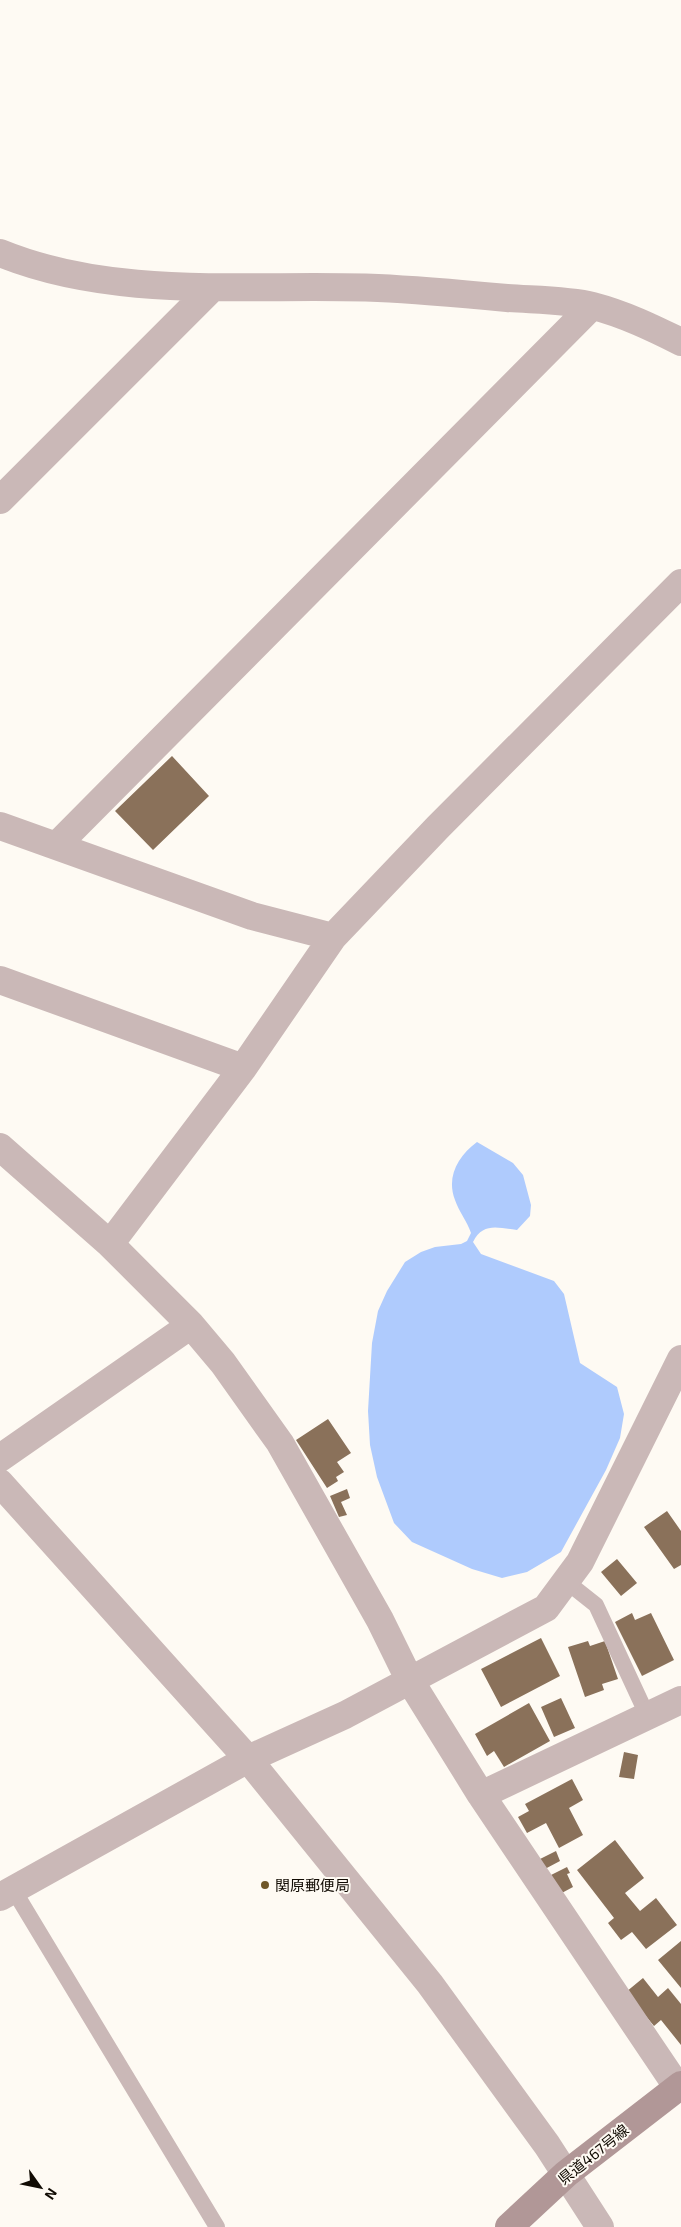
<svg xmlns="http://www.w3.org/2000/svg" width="681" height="2227" font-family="'Exo 2','Noto Sans JP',sans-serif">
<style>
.water{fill:#afcbfd}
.building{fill:#8a715a}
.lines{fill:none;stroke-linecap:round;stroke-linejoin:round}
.lane{stroke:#cab8b7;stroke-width:16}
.street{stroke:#cab8b7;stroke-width:28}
.secondary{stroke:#b19797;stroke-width:28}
.poi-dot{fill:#6f5627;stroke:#fefaf3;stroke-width:2}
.labels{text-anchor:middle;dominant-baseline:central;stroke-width:4;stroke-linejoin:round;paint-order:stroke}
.poi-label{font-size:15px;fill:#110b03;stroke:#fefaf3;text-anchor:start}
.street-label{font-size:15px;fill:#110b03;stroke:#fefaf3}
</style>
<rect width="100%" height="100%" fill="#fefaf3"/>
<path class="water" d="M477,1142l36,21 10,12 8,30 -1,11 -13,14c-19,-2 -34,-8 -44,12l8,12 73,27 10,13 16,69 37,24 7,27 -4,24 -14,32 -45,82 -34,20 -25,6 -30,-9 -60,-27 -18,-19 -17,-46 -7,-32 -2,-34 4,-68 6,-32 9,-20 18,-29 16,-10 14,-5 26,-3 6,-3 4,-8c-4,-12 -12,-21 -16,-33 -9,-23 3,-44 22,-58z"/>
<path class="building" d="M172,756l37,40 -56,54 -38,-39z
M328,1419l23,34 -14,9 7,10 -8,5 2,4 -11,7 -31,-48z
M347,1489l3,9 -9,4 6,13 -8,2 -9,-21z
M667,1511l14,20v34l-7,4 -30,-42z
M617,1559l20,24 -16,13 -20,-24z
M632,1613l3,7 16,-7 23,47 -32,16 -27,-54z
M541,1638l19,38 -59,31 -20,-38z
M588,1641l2,5 15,-5 13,38 -16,5 2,6 -19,7 -17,-50z
M561,1698l14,30 -21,9 -13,-30z
M529,1703l21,38 -46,26 -10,-16 -7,5 -12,-22z
M624,1752l14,3 -4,24 -15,-2z
M572,1779l11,21 -14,8 14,27 -24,13 -13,-25 -19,10 -9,-16 11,-6 -4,-7z
M615,1840l29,38 -19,15 15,18 16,-13 21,27 -31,24 -14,-17 -11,8 -13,-17 6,-5 -37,-48z
M556,1851l4,10 -17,9 -5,-10z
M567,1867l3,6 -3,1 6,13 -15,8 -9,-19z
M681,1941v47l-23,-28z
M643,1978l15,19 10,-9 13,16v41l-20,-25 -7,6 -28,-34z"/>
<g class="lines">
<path class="lane" d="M567,1582l29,23 51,110
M13,1889l204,338"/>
<path class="street" d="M0,253c117,48 255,30 378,35 43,2 86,6 129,10 27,2 61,2 86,8 31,8 60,22 88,36
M0,500l212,-212
M0,826l252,90 81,21 105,-110 243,-244
M58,844l534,-538
M0,980l243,88
M0,1147l110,97 81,81 32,38 57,80 100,177 29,59 72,116 197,293
M110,1244l133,-176 90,-131
M0,1458l191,-133
M0,1483l248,276 182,225 117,161 53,82
M481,1795l200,-95
M0,1897l248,-138 97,-44 201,-107 34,-46 101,-203"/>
<path class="secondary" d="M509,2227l57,-53 115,-89"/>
</g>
<circle class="poi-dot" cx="265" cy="1885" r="5"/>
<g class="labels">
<g class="poi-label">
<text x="275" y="1885">関原郵便局</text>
</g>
<g class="street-label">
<text transform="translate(593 2154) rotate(-39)">県道467号線</text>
</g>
</g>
<g transform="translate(40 2187) rotate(123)" stroke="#fefaf3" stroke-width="4" paint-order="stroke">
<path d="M0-4L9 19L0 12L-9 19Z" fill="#110b03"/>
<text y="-8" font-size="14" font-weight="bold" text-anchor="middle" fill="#110b03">N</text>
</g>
</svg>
